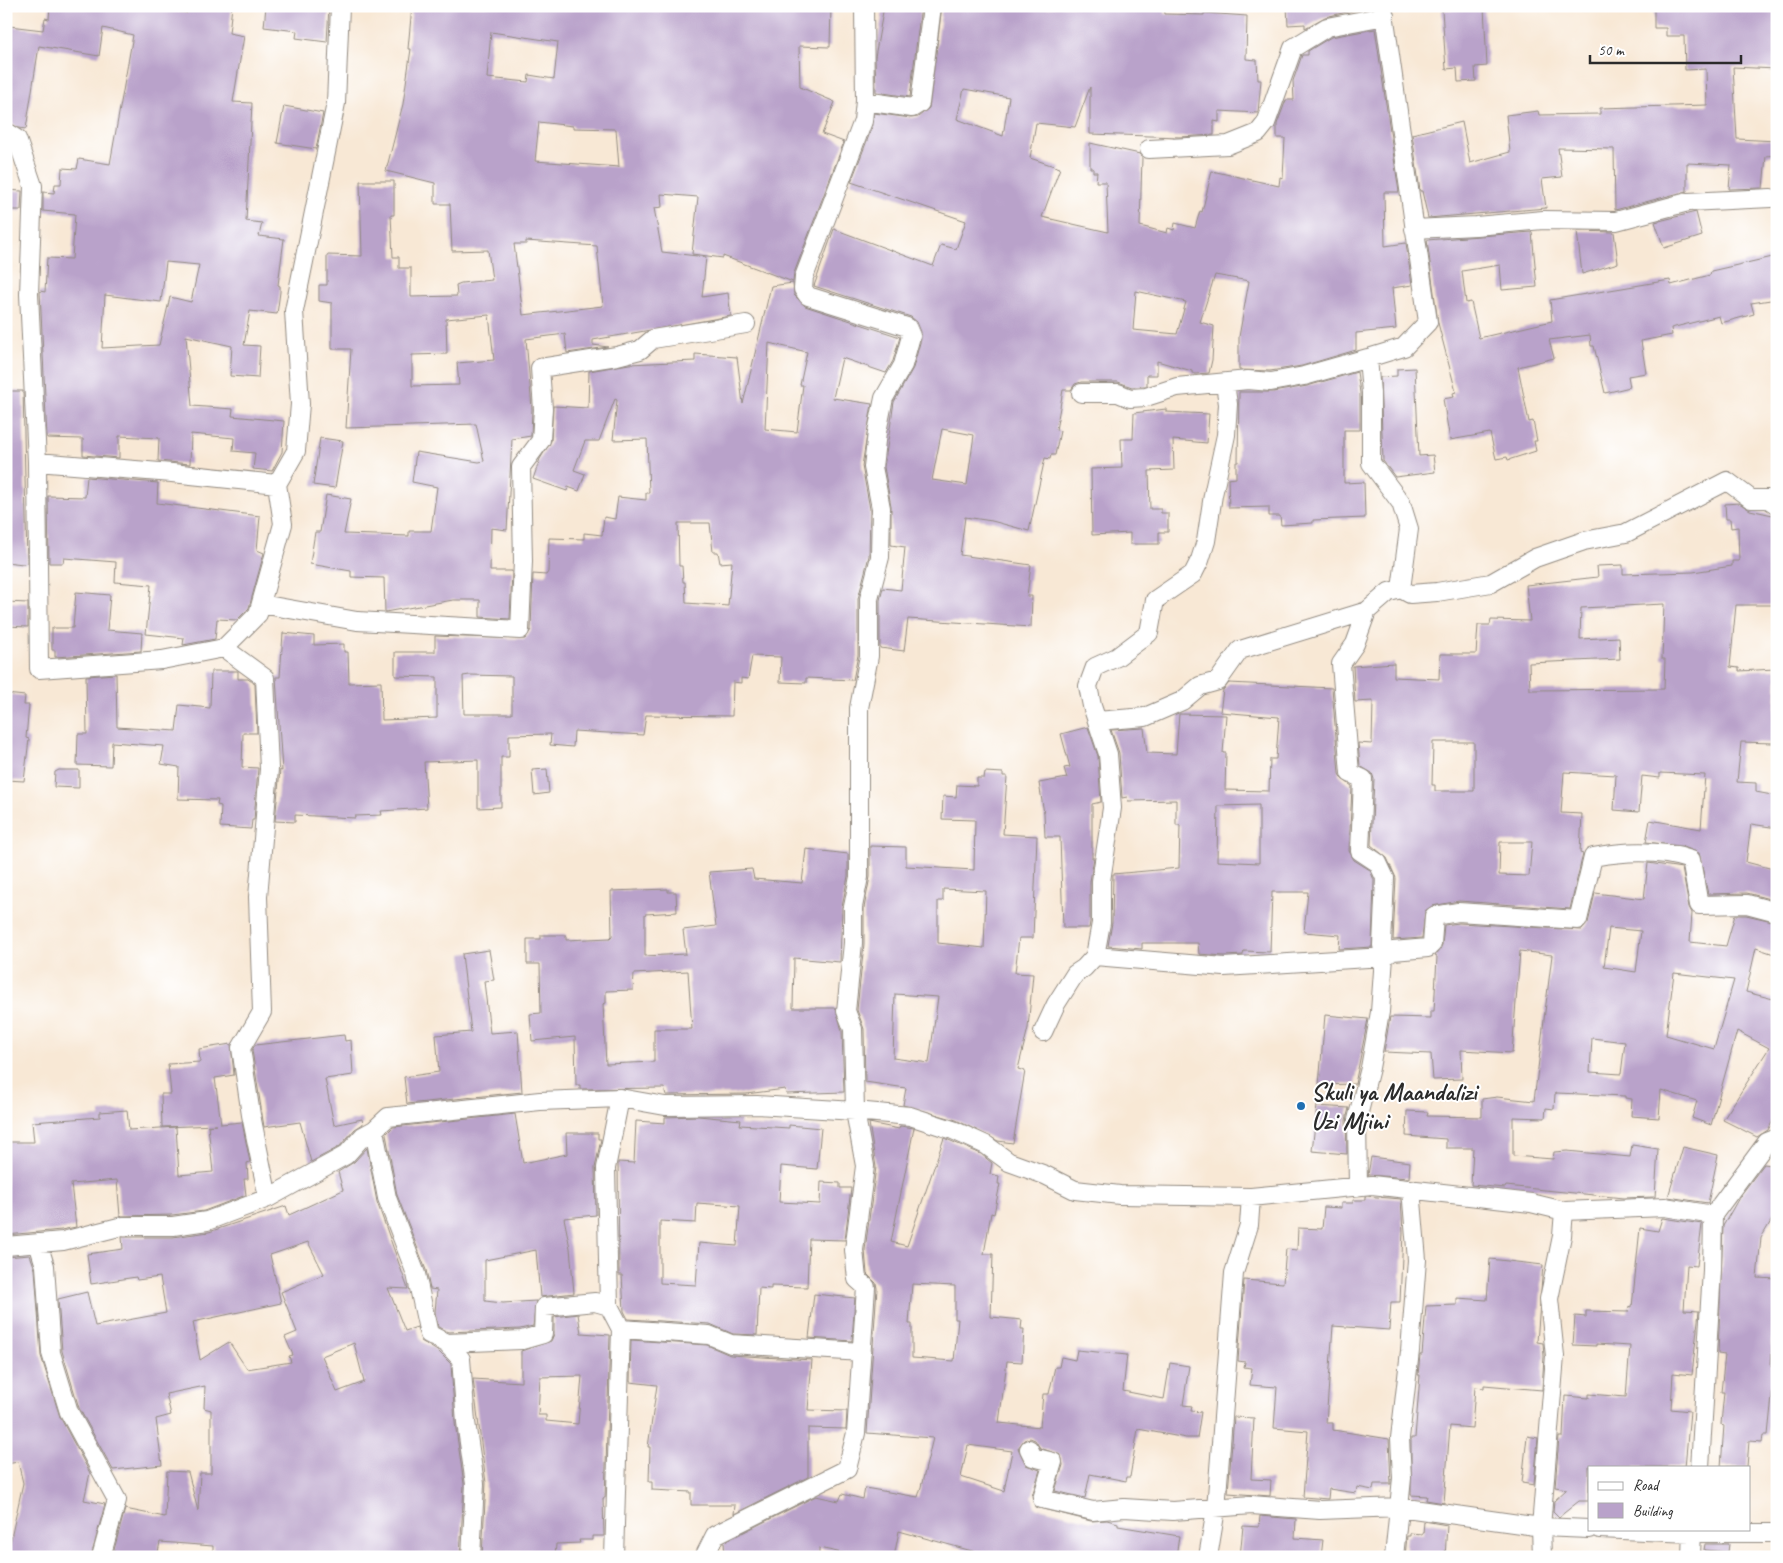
<svg xmlns="http://www.w3.org/2000/svg" width="1783" height="1563" font-family="Caveat,sans-serif">
<style>
.building{fill:#b9a2ca;fill-rule:evenodd}
.lines{fill:none;stroke-linecap:round;stroke-linejoin:round}
.minor-casing{stroke:#928a80;stroke-width:20}
.minor{stroke:#fff;stroke-width:18}
.poi-dot{fill:#1f6fb2;stroke:#fff;stroke-width:2}
.labels{text-anchor:middle;dominant-baseline:central;stroke-width:4;stroke-linejoin:round;paint-order:stroke}
.poi-label{font-size:25px;font-weight:bold;fill:#2b2b2b;stroke:#fff;text-anchor:start}
</style>
<rect width="100%" height="100%" fill="#fff"/>
<filter id="ink" filterUnits="userSpaceOnUse"><feTurbulence type="fractalNoise" baseFrequency=".02" numOctaves="2"/><feDisplacementMap in="SourceGraphic" scale="10" xChannelSelector="R" yChannelSelector="G"/><feConvolveMatrix kernelMatrix="1 2 1 2 8 2 1 2 1" color-interpolation-filters="sRGB"/></filter>
<filter id="wash" filterUnits="userSpaceOnUse"><feTurbulence type="fractalNoise" baseFrequency=".0096" numOctaves="4" result="noise"/><feDisplacementMap in="SourceGraphic" scale="20" xChannelSelector="R" yChannelSelector="G"/><feGaussianBlur stdDeviation="1.12" result="paint"/><feColorMatrix in="noise" values="0 0 0 0 0 0 0 0 0 0 0 0 0 0 0 0 0 1.4 0 .05"/><feComposite in="paint" operator="in"/></filter>
<g filter="url(#wash)">
<rect width="100%" height="100%" fill="#f8e8d5"/>
<g id="blocks">
<path class="building" d="M50,6h102l35,7 1,-7h44l-3,27 15,3 -11,66 19,1 -6,118 16,2 -3,13 25,3 -6,46 2,1v6l-3,22 -27,-3 -6,34 16,1 -2,32 -28,-2 2,-30 -46,-10 6,70 41,3 -1,7 52,5 -2,31 -10,19 -19,-2 2,-16 -22,-2 1,-13 -43,-4 -1,30 -32,-3 1,-23 -40,-2v22l-36,-3v-16l-36,-1 -7,-147 5,1 2,-34 25,1 3,-45 -32,-3v-19l11,1 1,-9h6l1,-16 15,1 2,-10 31,5 23,-129 -30,-7 -4,28 -60,-10 -13,83 -7,-1 -13,-7v-78l3,-17 34,4 2,-12 4,1zM166,262l33,3 -8,37 -21,-5 -11,48 -57,3 3,-53 56,7z
M266,6h63l-2,36 -31,-4 1,-7 -33,-4z
M412,6h138l21,4v-4h260l-1,41 -31,-1 1,41 35,15 -13,32 22,8 -50,131 -1,9 -70,-26v2l-31,-4 6,-57 -37,-3 1,13 -8,1 8,44 44,5 -4,40 26,-4 3,23 -138,24v5l15,2 -41,6 -2,-19 -39,5 6,70 -1,27 -19,3 -5,91 -16,-2 -1,43h22l-2,48 -30,-2v-17h-27l-68,12 -1,-34 -33,-1v-6l-41,-7 5,-32h5l6,-37 25,4 -7,35 65,2v-5h22l6,-44 -25,-5 4,-30 63,10 5,-1 -8,-37 -130,4 5,-79h-19v-46l-13,-2v-16h8v-30l35,1 -2,-75h34v34h-3l2,42h6v11h12v29l46,-1 -1,-11 5,-2 31,-3 -4,-30 -36,1 -2,-47h-15v-21l-49,-12 17,-67 8,-55h-3zM491,32l67,10 -4,37 -25,-4 -1,7 -41,-4zM539,122l34,4v2l43,1 3,38 -84,-6zM526,241l71,5 6,60 -80,9 -9,-71h12zM489,315l5,45 -37,3 2,22 -47,1v-31l35,-1 -1,-35z
M884,6h37l-11,91 -34,-5 -1,-35z
M942,6h96v3l23,-3h103l1,8 39,1v-2l43,3 -1,43 11,1 1,20h3l-3,33 -39,-2v11l-5,-1v14l-34,2 -90,-3v-47l-15,40 -39,-4 -6,35 30,10 -18,49 66,15 -2,-50h-10l1,-10h-4v-4h-3v-25l50,11 2,3 -2,69 27,7 1,-5 6,2 1,-7 20,5 5,-17 2,1 10,-41 67,15 1,-9 3,1 2,-40h-8v-14l9,-24h8l-1,-19 9,-26h6v-4l23,-14 44,-8 24,163h-15l1,54 21,-3 6,42 -20,3 4,41 -40,4v17l-54,16 -32,5 -31,-1v-33l10,-56 -34,-6 -15,47 14,4 -2,34 -3,13 -14,1 -3,-1v-2l-35,-10v14h-10v11h-3l-12,1 -14,-5h-37l-6,2 -4,6h-8l-7,40 4,1 -5,24h-4l-1,4 -5,-1 -16,73 -37,-10 -27,-4 -5,38 71,10 -4,31h5l-1,31 -123,-8 -4,32 -24,-3v-48l3,-12 18,2 4,-43 -14,-2v-39l-7,-39 10,-65 19,-34 8,-29v-7l-4,-10 -6,-5 -97,-31 20,-57 99,37 8,-21 15,4 10,-28 -115,-39 22,-57 1,-12 37,5 7,-1 11,-9zM964,89l45,8 -6,39 -46,-17zM1136,291l50,11 -9,32 -44,-4zM942,429l32,6 -7,50 -35,-5z
M1287,6h86l-48,11 -20,11v-4l-17,1z
M1654,6h123v63l-44,-2 4,72 40,2v14l-11,1 -3,32 -34,1 2,-24 -44,-2v28l-72,19 -1,-61 -56,-1 4,29 -20,2 4,29 -118,10 -6,-27h-2l-8,-57 50,-12 8,41 40,-11 -4,-37 32,-4 1,4 61,-1v-6l107,-3 -1,-36 -21,1 -1,-34h-18v-8h-12z
M1484,7l3,59 -12,1 1,14 -18,1 -1,-14 -11,1 -4,-59z
M284,106l39,7 -7,36 -39,-6z
M6,190l16,1 -1,19h-15z
M1696,212l6,24 -38,12 -9,-26z
M1577,231l37,1 4,31 -36,11z
M1532,232l5,55 -35,3 -2,-25 -38,6 4,32 5,-1 8,36 73,-17 -2,-21 120,-20 1,5 39,-10 1,-4 66,-15v43l-26,4 3,11 -33,9 -2,-7 -48,12 1,7 -31,6 5,32 -18,3 2,11 -25,6 -11,-47h-3l-1,-11 -41,5 5,18 -36,9 11,55 4,-1 4,20h-3l2,10 -28,9 -1,-3 -11,2 -6,-26 -40,7 -7,-41 11,-2 -1,-4 3,-1 -18,-69 -11,-83z
M793,283l1,12 11,11 95,31 -7,24 -7,12 -44,-15 -9,40 39,6 -10,62 8,43 -1,47 -11,43v56l-5,25 -47,-2v5l-26,-1 1,-25 -29,-1 -4,23 -7,-1v5l-8,-1 -1,34 -86,-1 -3,20 -69,-4 -1,16 -23,-2 1,-11 -42,1v22h-8v50l-23,1v-48l-54,2 3,46 -46,3 1,4 -27,1v2l-60,-3v7l-20,-1 5,-51 2,1 -6,-94h4l3,-44 31,3v9l30,-1v8h4l1,31 32,-1 1,38 55,-2v-41l-42,-1v-24h40v-16l90,3 6,-9 2,-56 13,1 2,-3 1,-34 35,1v-6l18,2 2,-18 11,2 3,-22 28,3v-7h3l-2,-54 -34,1 4,-40 -2,-1 -16,42h-14l-11,29 11,4 -6,17 -11,-4 -1,4 -34,-12 7,-20 11,-18 2,-35 35,2 1,-37 40,-7 66,-3v-7l42,3 6,47 28,-118zM769,343l38,9 -7,33h3l-6,47 -32,-3zM678,523h32l3,29h5l2,11 12,-1 -4,44 -42,-3 -1,-21h-2l-1,-16h-3zM470,675l42,1v38h-48l-1,-38z
M1415,368l4,88 14,-1 2,17 -40,5 -12,-16 -3,-84 17,-1v-7z
M1357,372l3,21v37h-16v53l20,-1 1,36 -52,2v3l-32,2 -1,-9h-11v-9l-40,1 -1,-29 8,-1v-16h2l1,-70h34l34,-6z
M6,391h17l4,172 -4,1 -17,-2z
M1166,409v3l43,2 -2,29 -34,-3 1,30 -25,1 1,38h11v4h7v19h-9v12h-29v-11l-38,2 -1,-66 31,-1 -1,-29h12l1,-26z
M320,438l23,3 -8,47 -22,-3z
M87,477l71,6 -1,20 103,13 -3,34 7,3 -15,55 -12,12 -20,-1 -2,20 -32,6 1,-7 -38,-4 5,-49 -36,-3 1,-20 -52,-4 -1,5h-14l-1,-67 37,1z
M1739,503l11,7 27,6v89h-41l-6,62 9,1v3l36,-2 2,7 -4,67 -32,-1 -4,40 19,1v9l21,4v32l-26,-4 -5,38 31,8v31l-30,-8 -39,1 -9,-41 -18,-7 -35,-4 4,-22 51,9 4,-54 -45,-2v5l-18,-2 -3,36 -25,-2 2,-35 -52,-3 -3,41 21,1 -2,39 3,1 -13,55 -111,-8 -27,5 -7,5 -3,27 -29,2 3,-62 -9,-20 -16,-13 3,-66 -2,-6 -12,-7 -2,-23 14,1 1,-43 -18,1 -2,-36 41,-3v14l45,2 1,-25h36l2,-29h12l1,-5 39,1 -4,-36 72,-8 -1,-11 26,-1v9l70,-2 39,-6v-5h7l-1,-34 -7,1 -1,-9h-4l-1,-15zM1664,604l-2,55h3l-1,30 -134,1 -1,-27 91,-4 -1,-22 -39,2 1,-31zM1433,742h41v49h-39v-6h-3zM1500,842h32l-3,34 -30,-1z
M76,592l34,3 -3,35 35,3 -1,18 -86,6v-7h-3v-22h21z
M6,602l22,1v24l-22,-1z
M211,671h27v8h10l7,5 2,49h-14l-1,34 16,1 -4,52h-2l-1,9 -31,-2 1,-21 -4,-1 1,-5 -40,-1 1,-32 -18,-3 3,-18 -52,-4 -1,24 -34,-1 1,-31h9l-1,-58 30,-2 1,53 59,4 3,-26 31,3z
M1229,683l103,5 7,86 3,5 10,7 -3,65 5,9 16,10 4,10 -2,67 -33,2 1,-14 -36,-3 4,-40h-36l-2,60 -26,-1 -1,4 -19,1 -25,-2 -1,-11h-56v6l-34,-3 4,-23 1,-49 66,-6 1,-43h-4v-25l-48,1 -1,-4 -5,1 -3,-45 -8,-23 33,-2 3,25 29,1 3,-40 47,1 -3,38h3l-1,37 44,1 1,-32h6l3,-42 -59,-5 3,-22zM1259,805v58l-42,-2 1,-55z
M6,694l19,2 -1,9h5l-3,33 3,1 -5,42 -18,-1z
M1088,727l10,29 3,46 -9,2v54h2l-4,23v41l-1,6h-26l-3,-91h-15l-1,-24 -5,-30 28,-5 -3,-10 6,-1 -9,-33z
M547,769l2,24 -15,2 -2,-25z
M59,770h20v18l-25,-1 1,-15z
M985,772l18,1v3h4l-4,58 34,2 -4,102h-14l-4,35 18,1 -5,54 -10,41 7,2 -12,72 -15,-2 -42,-21 -53,-15 3,-17 -41,-6 -1,-53 -7,-19 7,-66v-36l6,-31v-31l36,1v19l68,4 1,-50 -33,-1 1,-23 13,1 1,-12 20,1v-8h7zM943,889l43,2 -2,57 -46,-5v-42h5zM895,994l43,3 -9,66 -36,-5z
M806,849l42,5v22l-6,31 -2,55 -46,-4 -1,50h43l6,23 2,61 -58,2 -1,-5 -39,5 -80,1 -2,-7 -84,1v-4h-4l-1,-48 -43,4 -2,-27 11,-1 -1,-49h-13v-25h14v-4h25v5l44,-2 2,-2 -1,-45 57,-2v3h8l1,20 -32,2v42l41,-2 -3,-24 33,-4 -7,-54 43,-3 2,10 48,4zM688,971l4,58h-38v33l-48,2 -3,-60 3,-1v-12l27,-1 1,-16z
M1648,863l34,5 7,39 3,6 -2,29 36,4 9,-31h11l31,7v33l-21,-7 -10,44 31,8v113l-9,17 -11,7 -34,-17 46,-72 -32,-17 -26,94 -19,-7 5,-17 -36,-11 -2,28 -28,-2 1,-17 -7,-1v-2l-68,-3 -2,1 -1,15 -8,-1 -1,10 -32,-1v39l40,3 1,-7 13,-1 63,6 2,-12 26,4 -3,48 -32,1 -117,-12 -1,2 -34,-3 2,-37h-27v-9l-40,-3 1,-25 21,1 -1,4 55,1v-18l15,-2 37,4 18,-146 -32,-4 -8,102 -51,-3 1,29 -29,1 -2,-26 -47,-2 6,-35 41,1v-7h3l3,-54 -2,-1 7,-11 2,-20 15,-2 123,7 6,-7 7,-30 49,6zM1609,928l32,3 -5,41 -32,-5zM1674,973l60,7 -20,69 -48,-14zM1592,1038l33,4 -4,32 -31,-2z
M489,950l5,30 -10,1 6,52 28,-2 4,61 -115,12 -3,-27 35,-5 -3,-37 35,-3 -9,-78z
M1325,1015l43,4 -13,65 -36,1z
M344,1035l1,6 6,-1 2,35 -28,4 9,46 28,-6 1,5 -8,5 -16,18 -28,15 -11,-40 -36,5 -12,-77 3,-5z
M231,1044l3,31 -19,3 6,46 21,-2 8,40 -3,1 1,16h-4l2,16 -42,16 -32,4 -52,1 -3,-36 -46,4 5,43 -15,3 -55,5v-93h28l-2,-20 68,-5v-5l27,-2 2,20 47,-3 3,48 34,-3 -5,-46 9,-1 -55,2 -1,-33h10l-3,-30 32,-2 -1,-13z
M1317,1106l32,2 -3,12 1,34 -35,-3z
M515,1114l8,49 44,-9 -1,-21h32v6h3l-6,29 1,47 -32,3 6,30 4,45 -34,4 -4,-47 -51,10v41l18,2 33,-2 -3,25 -13,3 -72,3 -10,-5 -3,-15 2,-22 -7,-1 -4,-19 -29,-75 -11,-61 7,-7z
M698,1116l43,4 -1,5 49,3v-3l32,3 -4,41 -36,-3 -2,36 41,2 1,-22 19,1v5h11l-6,52 -36,-1 -2,48 -36,-1v3l-12,-1 -2,47 -24,-1 -23,-10 -82,-5 -4,-8 -2,-36h-3l-1,-113 16,1 2,-42 29,2v-6zM697,1203l43,3 -3,40 -38,-3 -3,42 -36,-2v-62l36,2z
M869,1123l30,6 1,-3 14,2 -23,114 16,4 37,-108 37,16 11,9 -2,11 9,2 -1,8h2l-6,30 -3,-1 -7,41h9l-2,63 31,3 -1,9h3l-2,33 -15,-1 -8,62 41,4 3,-33h6l6,-27h4l2,-10 14,3 2,-10 50,5 -4,36 41,8 6,-36 19,3 -6,39 9,1 -1,5 10,1 -4,26h-11l-48,-9 -8,48h-3l-1,4 -36,-7 -5,24 -30,-7 8,-26 -2,-10 -21,-7 -5,-8 -5,-2 -6,2 -6,8 8,17 14,5 -8,26 3,11 56,14 16,-1 11,3v3l61,10 -3,21h-182l-95,-26 -5,26h-33l-42,-9v9h-94l-1,-15 92,-46 23,5 3,-7 21,5 2,-11 53,9 3,-10 12,-49 -66,-5 10,-145 -1,-5 -9,-9 -2,-24 11,-83zM912,1284l43,2v33h3l-4,42 -42,-3v-34h-3zM968,1445l44,6 -8,40 -43,-14z
M1683,1147l35,8 -10,48 -40,-6z
M367,1148l10,54 31,87 -20,-1 17,43 12,-4 4,14 18,11 12,12 4,59 9,61 -4,73h-201l-1,-4 -45,2v-9l-53,-4 -3,15h-45l13,-48 40,8 2,-46 21,1 10,39 2,-38h11v-63l-7,-2 1,-22 -39,8 5,21 -15,4 6,46 -49,5 -34,-62 -17,-57 -4,-52 29,-7 8,34 71,-13 -6,-36 -23,3 -1,-3 -45,7 -4,-30 36,-5 -1,-12h51l36,-5 77,-26 3,9 54,-25 -5,-18 16,-10zM308,1242l16,32 -43,18 16,40 -12,5 8,18 -4,1 2,6 -44,7 -18,-27 -29,18 -7,-38 88,-19 -11,-48zM354,1343l10,39 -27,10 -15,-36z
M1371,1157l39,5 -1,16 -41,-3z
M1764,1164l13,2v45l-16,27 -4,40 20,1v51h-4l-2,37h4l-7,68h-5l-1,7 -13,-1 -2,26h-26l3,-42 -3,-1 3,-32h-3l4,-37 -7,-1 5,-128 17,-30z
M1365,1196l36,3 2,34 -3,69h-9l-2,28 -56,-4 -7,97h7v7l56,9 2,45h-17l-1,6 -16,-3 -1,6 -27,-4 -1,10 -25,-2 5,-66 -34,-3 3,-41 -27,-2 2,-17 -8,-1 1,-5 -7,-1 6,-81 39,3 3,-34 11,1 1,-22 24,1 2,-22 17,1v-5h12v-3h12z
M1662,1218l40,6 -5,42 -10,-1 -3,45 15,1 -7,64 -19,-2 -2,36 19,2 -5,56h-96v34h-10l-20,16 -6,-6 1,-10 13,-12 -12,-2 4,-50h4l2,-41 24,2v-4l37,3 4,-51 -34,-2v2l-23,-1 2,-29 11,1v-6l42,1 1,-6 3,1 8,-79 18,3z
M30,1255l5,14 6,87 19,61 30,56 -6,27 21,4 -14,53h-84l16,-74 -5,-21 -12,2v-207z
M1490,1259l53,6 -6,77 6,1 1,13 -2,34 -58,-5v3l-9,-1 -3,41 -22,-2 -6,77 -18,-3 1,-4 -16,-1v-57h4l5,-63h-2l2,-20h2l4,-49 31,-1v-7l30,2z
M814,1294l41,4 -3,43 -43,-3z
M578,1314l3,19 29,2 -5,163h-2l1,38h-12v4h-13l1,3 -24,1 -1,13h-73l4,-74 -13,-104 48,3v-31l30,-10 3,-7v-17zM582,1376l-4,48 -32,-3v-6h-8l2,-38z
M631,1340l76,5 23,10 82,5 -4,50 39,1 -1,18 -38,-1v49l-74,37 1,-9h-44v-13l-39,-2v-8h-3l1,-35h-2l9,-62 -27,-3z
M1234,1417l20,1 -3,61 20,1 -1,16 -42,-3z
M1527,1436l11,2 -4,47 -12,-2z
M1260,1516l36,3 -1,19 28,2 -2,17h-81l3,-31 16,1z
M1424,1521l23,4 -2,32h-40l2,-21h3v-3l13,1z
M1705,1544h24l-1,8 -24,-2z"/>
</g>
</g>
<g filter="url(#ink)">
<use href="#blocks" fill-opacity="0" stroke="#928a80" stroke-width="1"/>
<g class="lines">
<g class="minor-casing">
<path id="minor" d="M864,6l1,95
M1383,6l45,316 -24,25 -36,11 3,35v70l30,40 8,26 -8,60
M6,132l11,7 16,47 -4,108 8,168 2,207 123,-9 62,-12 34,-34 25,-90 -6,-40
M1149,149l79,-4 30,-12 8,-10 27,-75 34,-21 58,-11
M1414,229l62,-3 67,-6 73,1 72,-19 83,-4
M1081,393h37l12,5 16,-1 31,-10 71,-7 23,2 33,-6 64,-18
M37,462l135,11 105,11 19,-33 4,-47 -6,-93 42,-208 4,-97
M261,604l96,17 163,9 3,-69 -2,-94 20,-27 2,-31 -3,-41 77,-12 23,-6 13,-11 93,-15
M224,648l41,30 4,91 -11,128 4,115 -21,36 10,67 17,83
M1097,721l48,-4 37,-16 18,-15 18,-5 22,-31 127,-39
M1095,956l129,11 160,-10 9,-6 35,-3 4,-4 2,-28 24,-4 120,8 15,-63c32,-6 66,-8 98,3l8,45 48,-1 30,8
M1043,1032l13,-28 19,-30 9,-6 11,-12 6,-33v-42l11,-73 -4,-54 -16,-48 -4,-20 7,-19 22,-10 32,-24 6,-33 38,-26 7,-14 6,-19 7,-46 13,-60 2,-31 -3,-20
M374,1130l13,68 29,76 13,60 17,9 15,16 5,63 9,62 -4,73
M1358,1187l-1,-67 13,-52 10,-56 4,-55 -2,-12 3,-67 -7,-15 -18,-12 3,-72 -13,-6 -9,-109 14,-20 12,-33 22,-19 12,-3 9,5 27,-2 54,-9 44,-25 49,-17 42,-8 101,-52 24,18h17l9,6
M38,1243l7,23 6,87 18,59 48,88 -16,57
M6,1246l57,-5 60,-15h50l34,-5 61,-23 78,-43 17,-19 11,-6 14,-13 152,-16 80,-3 45,8 92,-1 98,6 55,5 43,14 33,15 23,17 36,13 30,15 45,5 131,2 121,-12 159,18 33,8 101,-4 48,8
M621,1329l88,6 22,9 131,8
M446,1343l76,-3 21,-6 1,-27 51,-5 14,4
M1029,1449l4,8 20,5 -11,37 51,12 31,-3 49,3 79,-6 68,5 79,-3 142,20 48,2
M1700,1467l12,-197 1,-55 54,-73 10,-4
M1599,1529l92,4h86
M614,1557l7,-228 -12,-23 -3,-138 14,-70
M704,1557l11,-22 132,-66 9,-36 10,-146 -9,-8 -3,-29 11,-84 -10,-55 -2,-82 -7,-18 7,-68v-36l6,-30v-169l10,-52v-57l11,-42 1,-49 -8,-41 4,-35 7,-34 19,-33 8,-29 -4,-9 -99,-31 -5,-7 1,-12 59,-156 2,-20 47,7 8,-5 12,-97
M1208,1557l8,-48 18,-236 15,-48 2,-28
M1394,1557l8,-79 -2,-40 10,-87 7,-91 -6,-71
M1542,1557l-1,-30 14,-171 -6,-57 13,-63 2,-25
M1691,1557l1,-28"/>
</g>
<use href="#minor" class="minor"/>
</g>
</g>
<circle class="poi-dot" cx="1301" cy="1106" r="5"/>
<g class="labels">
<g class="poi-label">
<text x="1311" y="1092">Skuli ya Maandalizi<tspan x="1311" dy="29">Uzi Mjini</tspan></text>
</g>
</g>
<rect width="1783" height="1563" fill="none" stroke="#fff" stroke-width="25"/>
<rect x="1588" y="1466" width="162" height="65" fill="#ffffff" stroke="#aaaaaa"/>
<rect x="1598" y="1482" width="25" height="8" fill="#ffffff" stroke="#aaaaaa"/>
<text x="1633" y="1490" font-size="15" fill="#2b2b2b">Road</text>
<rect x="1598" y="1503" width="25" height="15" fill="#b9a2ca" stroke="#aaaaaa"/>
<text x="1633" y="1516" font-size="15" fill="#2b2b2b">Building</text>
<path d="M1590 55v8h151v-8" fill="none" stroke="#2b2b2b" stroke-width="2.5"/>
<text x="1598" y="55" font-size="15" fill="#2b2b2b" stroke="#ffffff" stroke-width="4" paint-order="stroke">50 m</text>
</svg>
